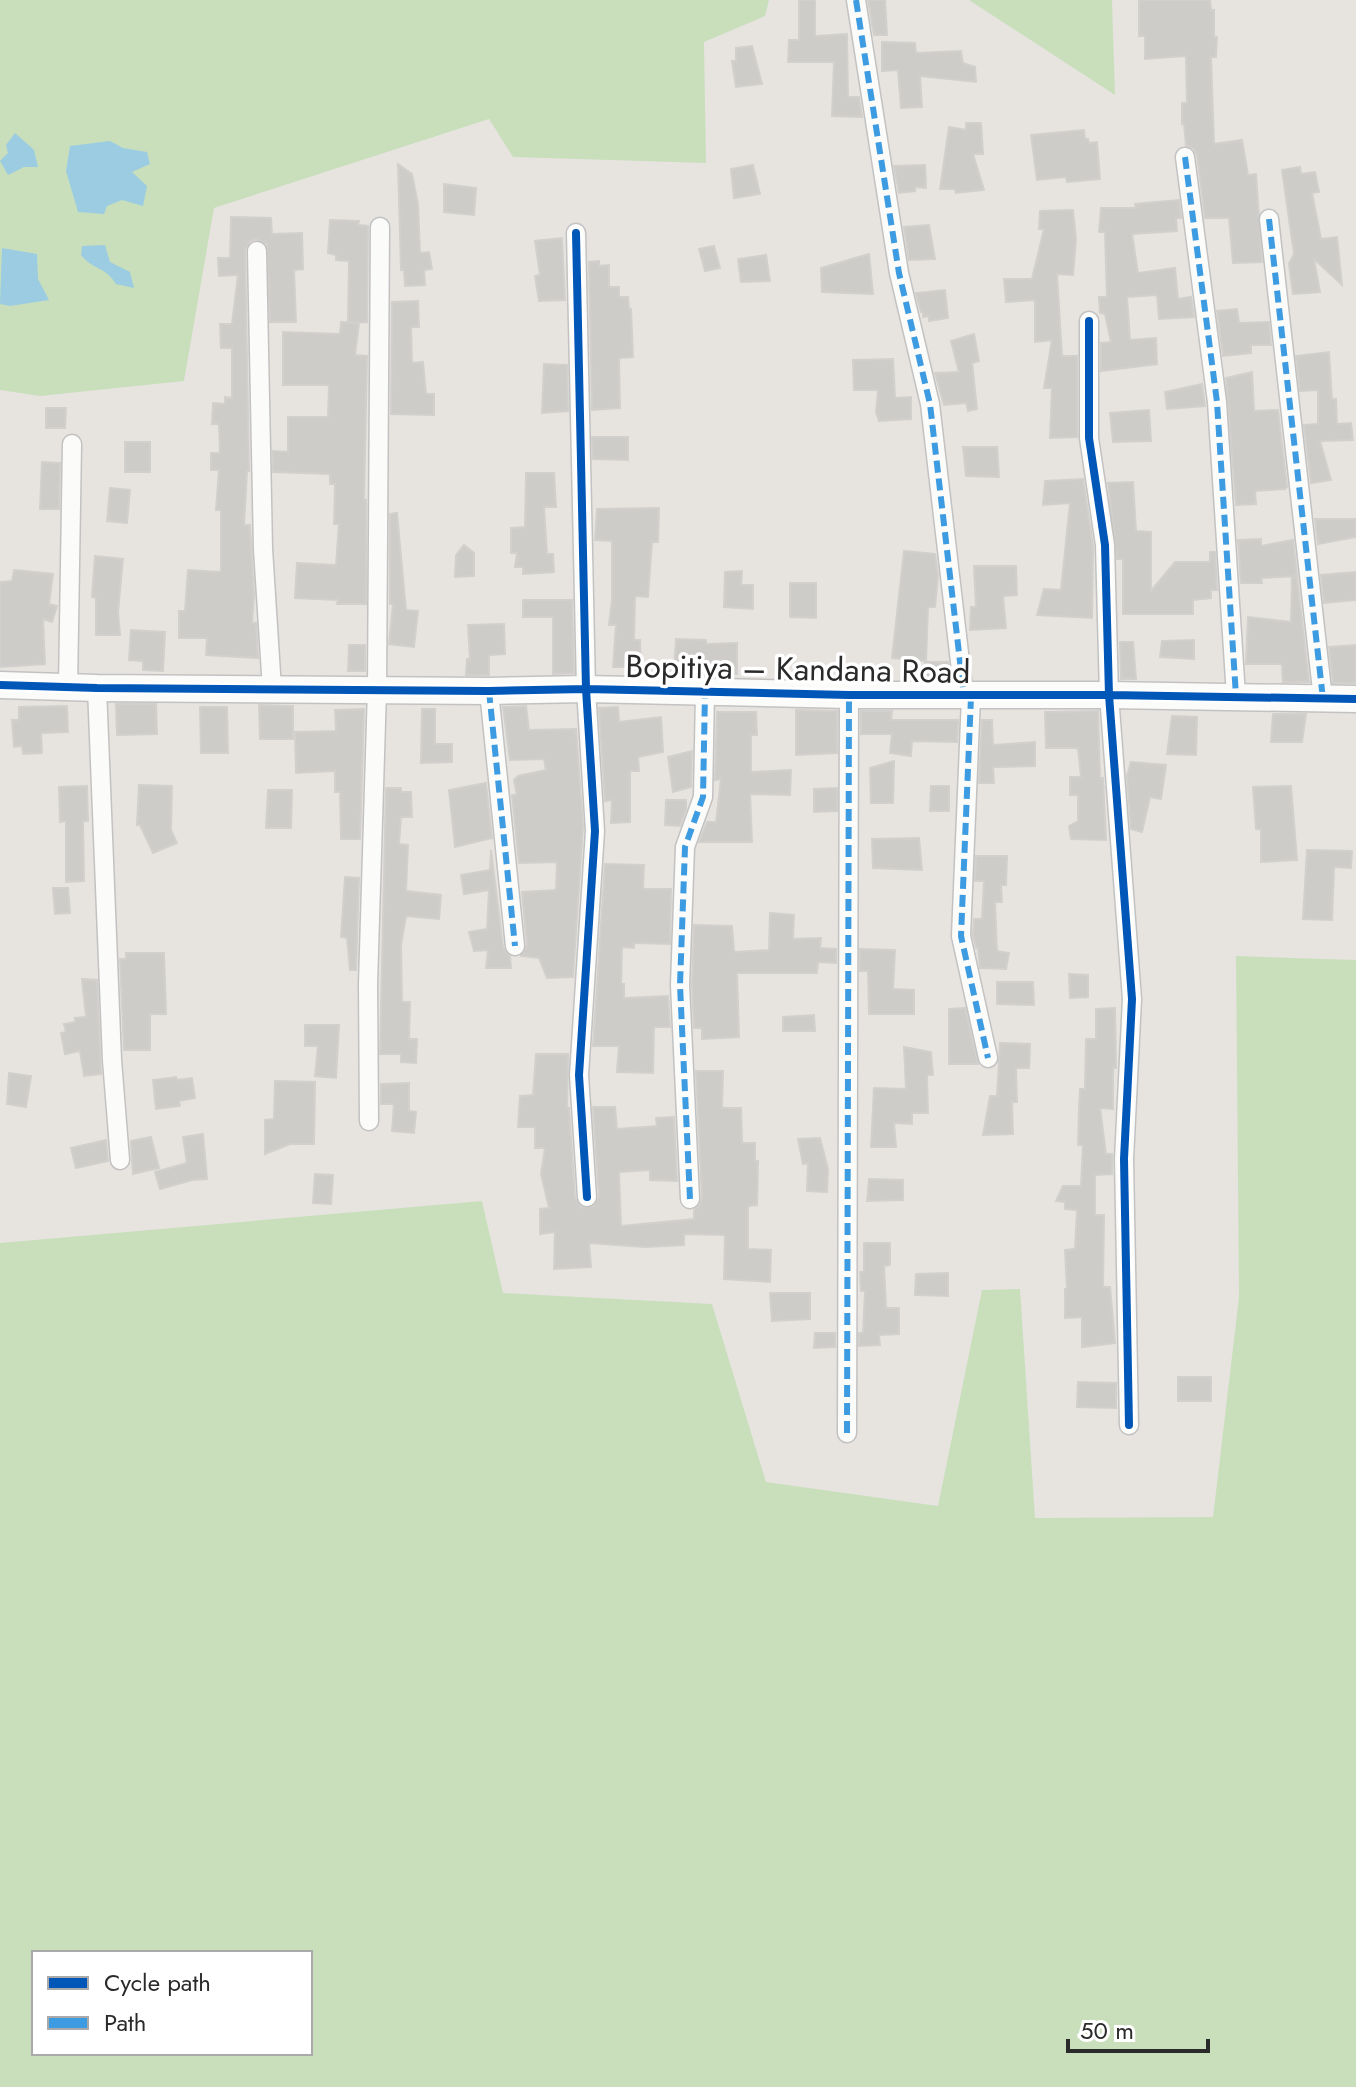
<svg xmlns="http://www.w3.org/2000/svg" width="1356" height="2087" font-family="Jost,sans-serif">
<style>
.green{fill:#c9dfbc;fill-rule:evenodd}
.water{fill:#9bcce1}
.building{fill:#ceccc9;stroke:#d2d0cc;stroke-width:2}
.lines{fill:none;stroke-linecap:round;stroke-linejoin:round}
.street-casing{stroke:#c3c2c2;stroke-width:21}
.secondary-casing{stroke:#c3c2c2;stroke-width:29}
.street{stroke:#fbfbfa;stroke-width:18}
.secondary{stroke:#fbfbfa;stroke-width:26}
.quiet{stroke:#3d9ce1;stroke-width:6;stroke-dasharray:12 6;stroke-linecap:butt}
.cycleway-casing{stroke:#fff;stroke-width:13}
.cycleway{stroke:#0057b8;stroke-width:8}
.labels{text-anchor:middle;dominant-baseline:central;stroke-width:7;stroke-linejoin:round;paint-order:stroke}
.street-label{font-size:32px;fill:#2a2a2a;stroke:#fff}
</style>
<rect width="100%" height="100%" fill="#e7e4e0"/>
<path class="green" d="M0,0h769l-4,16 -61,26 2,121 -193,-6 -24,-38 -275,89 -30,173 -144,15 -40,-6z
M969,0h143l3,95z
M1236,956l120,4v1127h-1356v-844l482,-42 21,92 209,11 54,178 172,24 44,-216 38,-1 15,229 178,-1 26,-220zM34,1953h276v100h-276z"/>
<path class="water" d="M15,133l19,17 4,17h-14l-16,8 -8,-14 8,-8 -2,-8z
M110,141l13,7 24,4 3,12 -18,8 15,14 -4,20 -21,-6 -15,6 -3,8 -26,-2 -12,-41 4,-25z
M105,245l5,17 20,10 4,16 -18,-4c-12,-19 -22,-13 -35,-29l1,-9z
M2,248l35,6 1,25 11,21 -39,6 -10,-2z"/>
<path class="building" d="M799,0h16v36l32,-2 1,63h11l3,20 -30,-1 2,-54h-46l1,-22h10z
M868,0h17l2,35h-13z
M1139,0h71l1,10h3v27h3l-1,20h-5l3,87 28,-4 6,35 8,-1 6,88 -29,1 -4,-45h-24l-8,-63 -3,-6 -8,-4 -2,-21h-2v-21h5l-1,-47 -41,3v-23h-6z
M882,42l33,1 1,10 45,-2 2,12 12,4 1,15 -56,-6 2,31 -21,1 -3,-38 -16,1z
M752,46l10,38 -26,3 -4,-26h4v-13z
M966,123h15l2,31h-10l11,36 -28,3 -1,-4h-15l9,-62 17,3z
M1084,130l1,9h3l1,4 8,-1 3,37 -33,3 -1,-5 -29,3 -6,-45z
M398,164l14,10 6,30 2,49 9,-1 3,17 -8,1 1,15 -20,1 -1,-16h-3z
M753,165l7,29 -26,4 -3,-29z
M925,165l1,23 -11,-1v4l-16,2 -5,-27z
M1300,167l1,7 14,-2 4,20 -7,1 9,46 16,-2 5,48 -28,-26 6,33 -27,2 -4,-30 5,-10 -12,-84z
M444,184l32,4 -2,27 -30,-3z
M1179,200l2,18h-5l1,13 -45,3 6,39 37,-5 3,31 13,-2 3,20 -35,2 -2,-24 -30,2 3,43 26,-2 1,26 -56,7v-28l10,-1 -6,-28 -5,-1 -1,-16h8l-2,-65h-6l2,-24h35l-1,-4z
M1073,210l3,29 -3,36 -16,-1 5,82h15v81l-27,1 2,-50h-8l8,-48 -17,2v-42l-29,2 -2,-23h28l12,-50h-5l1,-18z
M231,217l40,1 1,16 30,-1 1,36 -9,1 2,52h-26l-3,-78 -11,-5 -6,2 -5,9 4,221h-2l-3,54h6l4,70 -2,28h4l2,35 -52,-3 1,-17h-28v-27h6l3,-41 33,2v-62h-5l3,-40h-8v-17h9l-1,-29h-7l1,-21 12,1v-7l7,1v-50h-11l-1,-24h12l6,-49 -19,1 -1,-18h12z
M330,220l29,1 -1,4 10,1 -1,96 -19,1 1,-62 -13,-1v-5l-8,-2z
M929,225l6,34 -26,1 -5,-33z
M562,238l3,62 -26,1 -4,-25 5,-1 -5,-34z
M714,246l6,22 -15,3 -6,-22z
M869,254l4,40 -51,-2 -1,-24z
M766,255l4,26 -29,1 -3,-23z
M599,261v5l10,-1v22h10v10h9l1,12h2l2,48 -14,1 1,50 -28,2 -3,-148z
M945,290l3,28 -19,3v-5l-6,1v-5h-2l-5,-19z
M418,301l1,26h-8l1,36 11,-1 3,32h8v21l-43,-1 1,-112z
M1237,309l2,14 30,-1 2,23h-20v8l-28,3 -6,-45z
M341,322l18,1 -4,32 12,1 -3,144h2v104h-29l1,-4 -43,-2 2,-35 39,2 3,-41h-5l1,-40h-5v-10l-57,-2v-21l15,1v-35h40l1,-32h-46v-53l57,2z
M974,334l5,27 -7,2 5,46 -9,2 -2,-8 -22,2 -9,-32 24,-1 -8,-31z
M1329,352l3,47h4l1,25 14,-1 2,17 -33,1 11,39 -20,3 -7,-58 14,-1v-34l-18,1 -4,-35z
M893,359l2,39 16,-1v22l-32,2 -3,-9 2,-22h-24l-1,-30z
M544,364l23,1 1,46 -26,2z
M1252,372l2,39 24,-1 9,77 -2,2 -30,2 1,13 -20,1 -10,-127z
M1202,384l3,22 -38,3 -2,-17z
M46,408h20l-1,20h-19z
M1149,410l2,31 -38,1 -3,-29z
M592,437h36v23l-35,-1z
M125,442h25v30h-25z
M963,447h34l2,30 -33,-1z
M42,462l18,1 -1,46h-19z
M526,473h28l2,34h-12l3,47h6l1,18 -31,2v-7h-8l2,-14h-6v-25l14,-1z
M1083,479l10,67 -1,72 -55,-3 7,-26 17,1 9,-87 -27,2 2,-24z
M1133,482l3,49 15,1v59l24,-29h35v-10h5l2,38h-6v8l-18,2v14h-70v-55h-6l-9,-76z
M110,488l20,2 -3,33 -20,-2z
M659,508l-1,34h-6l-4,55 -13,-1 -1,44h6l1,27h-28l3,-42h-7l3,-25v-59l-17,-1 2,-31z
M397,513l9,97 12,1 -4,36 -25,-3 4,-40h-3v-90z
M1315,519h41v18l-38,7z
M1261,539v7l32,-6 4,36 -36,2 1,5h-21l-3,-43z
M464,545l10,8v23l-19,1 1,-22z
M904,551l31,3 3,22 -3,31h-7l-2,54 -34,-3z
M95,556l28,3 -5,53 2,23h-24v-37l-4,-1z
M974,566h42l1,29 -14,1 3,32 -36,2 1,-23h5z
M14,570l39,4 -4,30 8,2 -5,16 -9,-3 2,45 -45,3v-85l12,-1z
M742,571l-1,14h12v24l-29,-2 1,-35z
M1356,572v28l-32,3 -3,-28z
M1297,577l12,105h-26l-1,-18h-36l2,-47 43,5 1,-44z
M790,583h26v35l-26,-1z
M523,600h49l2,73 -21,1v-57h-30z
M504,624l1,30 -16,1v20h-23l1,-16h3l-2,-34z
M131,630l34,2 -2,39 -20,-1v-9l-14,-1z
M676,639l30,1v4l31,-1v31h-63z
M1194,640v19l-34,-2 2,-16z
M1120,642h13l3,37h-15z
M349,645h16v26h-17z
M1356,645v38h-23l-4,-36z
M925,662h23l2,17h-27z
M116,704h40l1,30 -40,1z
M259,705l34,1v33h-33z
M67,706l1,26 -27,1 1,20 -19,1 -1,-8 -8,1 -2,-27h7v-13z
M526,706l3,24 47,-1 7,97 -10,151 -26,1 -8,-20 -18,-2 6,-11 -5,-53 34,-2 1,-28 -38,1 -7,-68h5l-3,-15 4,-4 28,-6 -2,-11 -34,1 -7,-53z
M200,707h27l1,46h-27z
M618,707l1,15 42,-5 2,35 -25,5 1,14h-9v51l-19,1 1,-23 -7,1 -6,-93z
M364,709l-4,130h-19l-1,-47h-5v-21l-39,2 -1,-41 41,-1 -1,-21z
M422,709h13v35h17v18l-31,1z
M796,710l41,1v42l-41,2z
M861,711h31l-1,9h67l-1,22 -45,-1 -1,15 -21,-3 2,-19h-31z
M1098,711l2,67h3l3,62 -35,-1 -2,-13 9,-5v-26h-8v-18h11l-3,-29h-32l-1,-36z
M717,712h39l1,23h-6v37l40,-2 -1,25 -40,-1 2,48h-53l8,-20h9l5,-43 -6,1z
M1273,714h33l-4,28h-31z
M1172,716l25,1 -1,38 -29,-1z
M982,720h10l1,25 42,-3v24l-42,1 1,16h-15z
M692,751l-1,36 -18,5 -5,-35z
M894,761l-1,42h-22l-1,-35z
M1131,762l35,3 -5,34 -11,-2 -8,35 -11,-3 -4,-53z
M486,783l6,55 -37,9 -6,-57z
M139,785l33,1 -1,44 6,13 -24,10 -13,-28h-3z
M87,786l1,35h-5l1,60 -18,1v-61l-6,1 -1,-35z
M931,786h18v25h-19z
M1291,786l6,74 -36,2v-33h-5l-3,-42z
M386,788h15v4h10l1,25h-11l-2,27 9,1 -2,46 35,4 -2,24 -33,-3 -5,29 1,57h8l-1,37h8l-1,24 -15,-1v-8h-21z
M837,788v23l-23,1v-23z
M268,790h24l-1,38h-25z
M666,800h20v9l-6,17 -15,-1z
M919,838l3,32 -49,-2 -1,-29z
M491,850l12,97 7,10 1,11h-25l2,-18 -14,1 -5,-19 18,-3 2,-39 -25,4 -3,-19 29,-5z
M1307,850l45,1 -1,17 -17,-1 -2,53 -29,-1z
M976,856h31l-1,29h-5l1,17h-7l2,49 12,2 -3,16 -26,-1 -2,-20h-2l-3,-13 1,-16h8l2,-38h-9z
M605,864l39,1 -1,24h28l-1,55 -36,-1v5l-12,-1 -1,37h3v14l44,-2 2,31h-16l-1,46 -36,-1 2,-26h-26z
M345,877l14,1 -3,92h-6l-3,-32 -6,-1z
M53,888h15l2,25 -15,1z
M770,913l24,2 -1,24 28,-1 -1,10 16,1v14l-18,-1 -1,11h-80l2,64 -37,2v-11h-8l-2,-43 2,-60 38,1 2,26 35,-2z
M860,949l35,1 -2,39 21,1v24h-45l-1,-43h-8z
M126,953h38l2,61h-16v36h-26l-4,-91h6z
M1069,974l19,1v22l-18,1z
M82,979l15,1 4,94 -17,2 -4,-25 -15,3 -4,-21 5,-1 -2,-8 11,-2v-4l11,-1z
M997,982h36l1,23 -37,-1z
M965,1008l13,56h-29v-55z
M1115,1008l1,60h-3v41l-13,-1 6,46h6v20l-17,1v40h9l-1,72h7l5,56 -33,4v-30l-17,1v-29h2l-2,-39 10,-1 2,-39 -12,-1v-7l-9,-1 7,-15h18l2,-41h-5l1,-37 1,-19h5l1,-50h10v-30z
M814,1015l1,16h-32v-14z
M305,1025h34l-3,53 -21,-2 3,-30h-13z
M1000,1043l30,1 -1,24h-13l1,34h-5l1,32 -30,1 7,-39h7z
M904,1047l27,5 2,23h-6l1,38h-16v11l-18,-1 2,24h-25l3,-59 32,1z
M536,1054h32l-1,54h2l6,90 7,10 12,-2 5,-9 -6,-90h22l2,22 40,-3 -1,-8 18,-1 3,64 -27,-1v-10l-31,2 2,54 73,-7v-9l6,-5 2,-7 -6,-127h27l-1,37h19l1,35h13v18h3l-1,44 -9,1v43l23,1 -1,32 -46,-3 1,-44 -41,-1v11l-39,2 -56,-4 2,24 -37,2 1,-37 -15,2v-25l9,-1 -8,-34 4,-26h-10v-21h-17l2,-31 13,-1z
M9,1073l22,3 -5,31 -19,-3z
M176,1077l1,3 15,-2 3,20 -16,3 1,5 -24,3 -3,-29z
M275,1081l40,1 -1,62h-24l-25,10v-34l9,-1z
M409,1083v28l7,1 -2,21 -22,-2 2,-27h-13v-20z
M203,1134l4,45 -15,1 -32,9 -5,-17 32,-9 -4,-26z
M151,1137l8,31 -26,6 -2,-33z
M820,1138l8,31 -1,23 -20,-1 1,-28 -5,1 -5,-25z
M106,1140l2,21 -32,7 -5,-20z
M315,1174l18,1 -2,29 -18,-1z
M869,1179l34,1v20l-36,1z
M864,1243h26v22l-6,1 2,42h13v26l-20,1 1,10 -21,1v-13h4l2,-42h-4l-1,-19h4z
M948,1273v23l-33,-1 1,-21z
M770,1293h40v26l-38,2z
M815,1333h20v14l-21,1z
M1178,1377h33v24h-33z
M1078,1382l38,1v25l-39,-1z"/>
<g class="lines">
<g class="street-casing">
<path id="street" d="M856,0l43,273 31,131 34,292
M1185,157l32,245 19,294
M1269,219l54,480
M576,233l10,456 9,142 -16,244 8,122
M257,251l6,298 9,140
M1089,321v117l16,107 4,150 23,304 -8,160 5,266
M68,687l4,-243
M97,688l15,372 8,100
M489,691l26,255
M971,697l-10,239 27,122
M369,1121l-1,-137 9,-295 3,-462
M690,1199l-10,-214 5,-138 18,-50 2,-105
M847,1433l2,-738"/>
</g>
<g class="secondary-casing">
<path id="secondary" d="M0,685l97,3 392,3 97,-2 263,6h260l247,4"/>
</g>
<use href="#street" class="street"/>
<use href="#secondary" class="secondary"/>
<path class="quiet" d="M856,0l43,273 31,131 34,292
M1185,157l32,245 19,294
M1269,219l54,480
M489,691l26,255
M971,697l-10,239 27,122
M690,1199l-10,-214 5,-138 18,-50 2,-105
M847,1433l2,-738"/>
<g class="cycleway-casing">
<path id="cycleway" d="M576,233l10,456 9,142 -16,244 8,122
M1089,321v117l16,107 4,150 23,304 -8,160 5,266
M0,685l97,3 392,3 97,-2 263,6h260l247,4"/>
</g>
<use href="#cycleway" class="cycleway"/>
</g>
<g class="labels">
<g class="street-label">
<text transform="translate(798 669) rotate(1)">Bopitiya – Kandana Road</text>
</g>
</g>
<rect x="32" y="1951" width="280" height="104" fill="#ffffff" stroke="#aaaaaa" stroke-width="2"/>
<rect x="48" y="1977" width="40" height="12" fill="#0057b8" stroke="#aaaaaa" stroke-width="2"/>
<text x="104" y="1991" font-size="24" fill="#2a2a2a">Cycle path</text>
<rect x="48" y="2017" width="40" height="12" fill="#3d9ce1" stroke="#aaaaaa" stroke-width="2"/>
<text x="104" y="2031" font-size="24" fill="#2a2a2a">Path</text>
<path d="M1068 2039v12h140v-12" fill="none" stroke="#2a2a2a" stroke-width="4"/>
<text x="1080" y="2039" font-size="24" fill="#2a2a2a" stroke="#ffffff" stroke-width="6" paint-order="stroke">50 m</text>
</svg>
